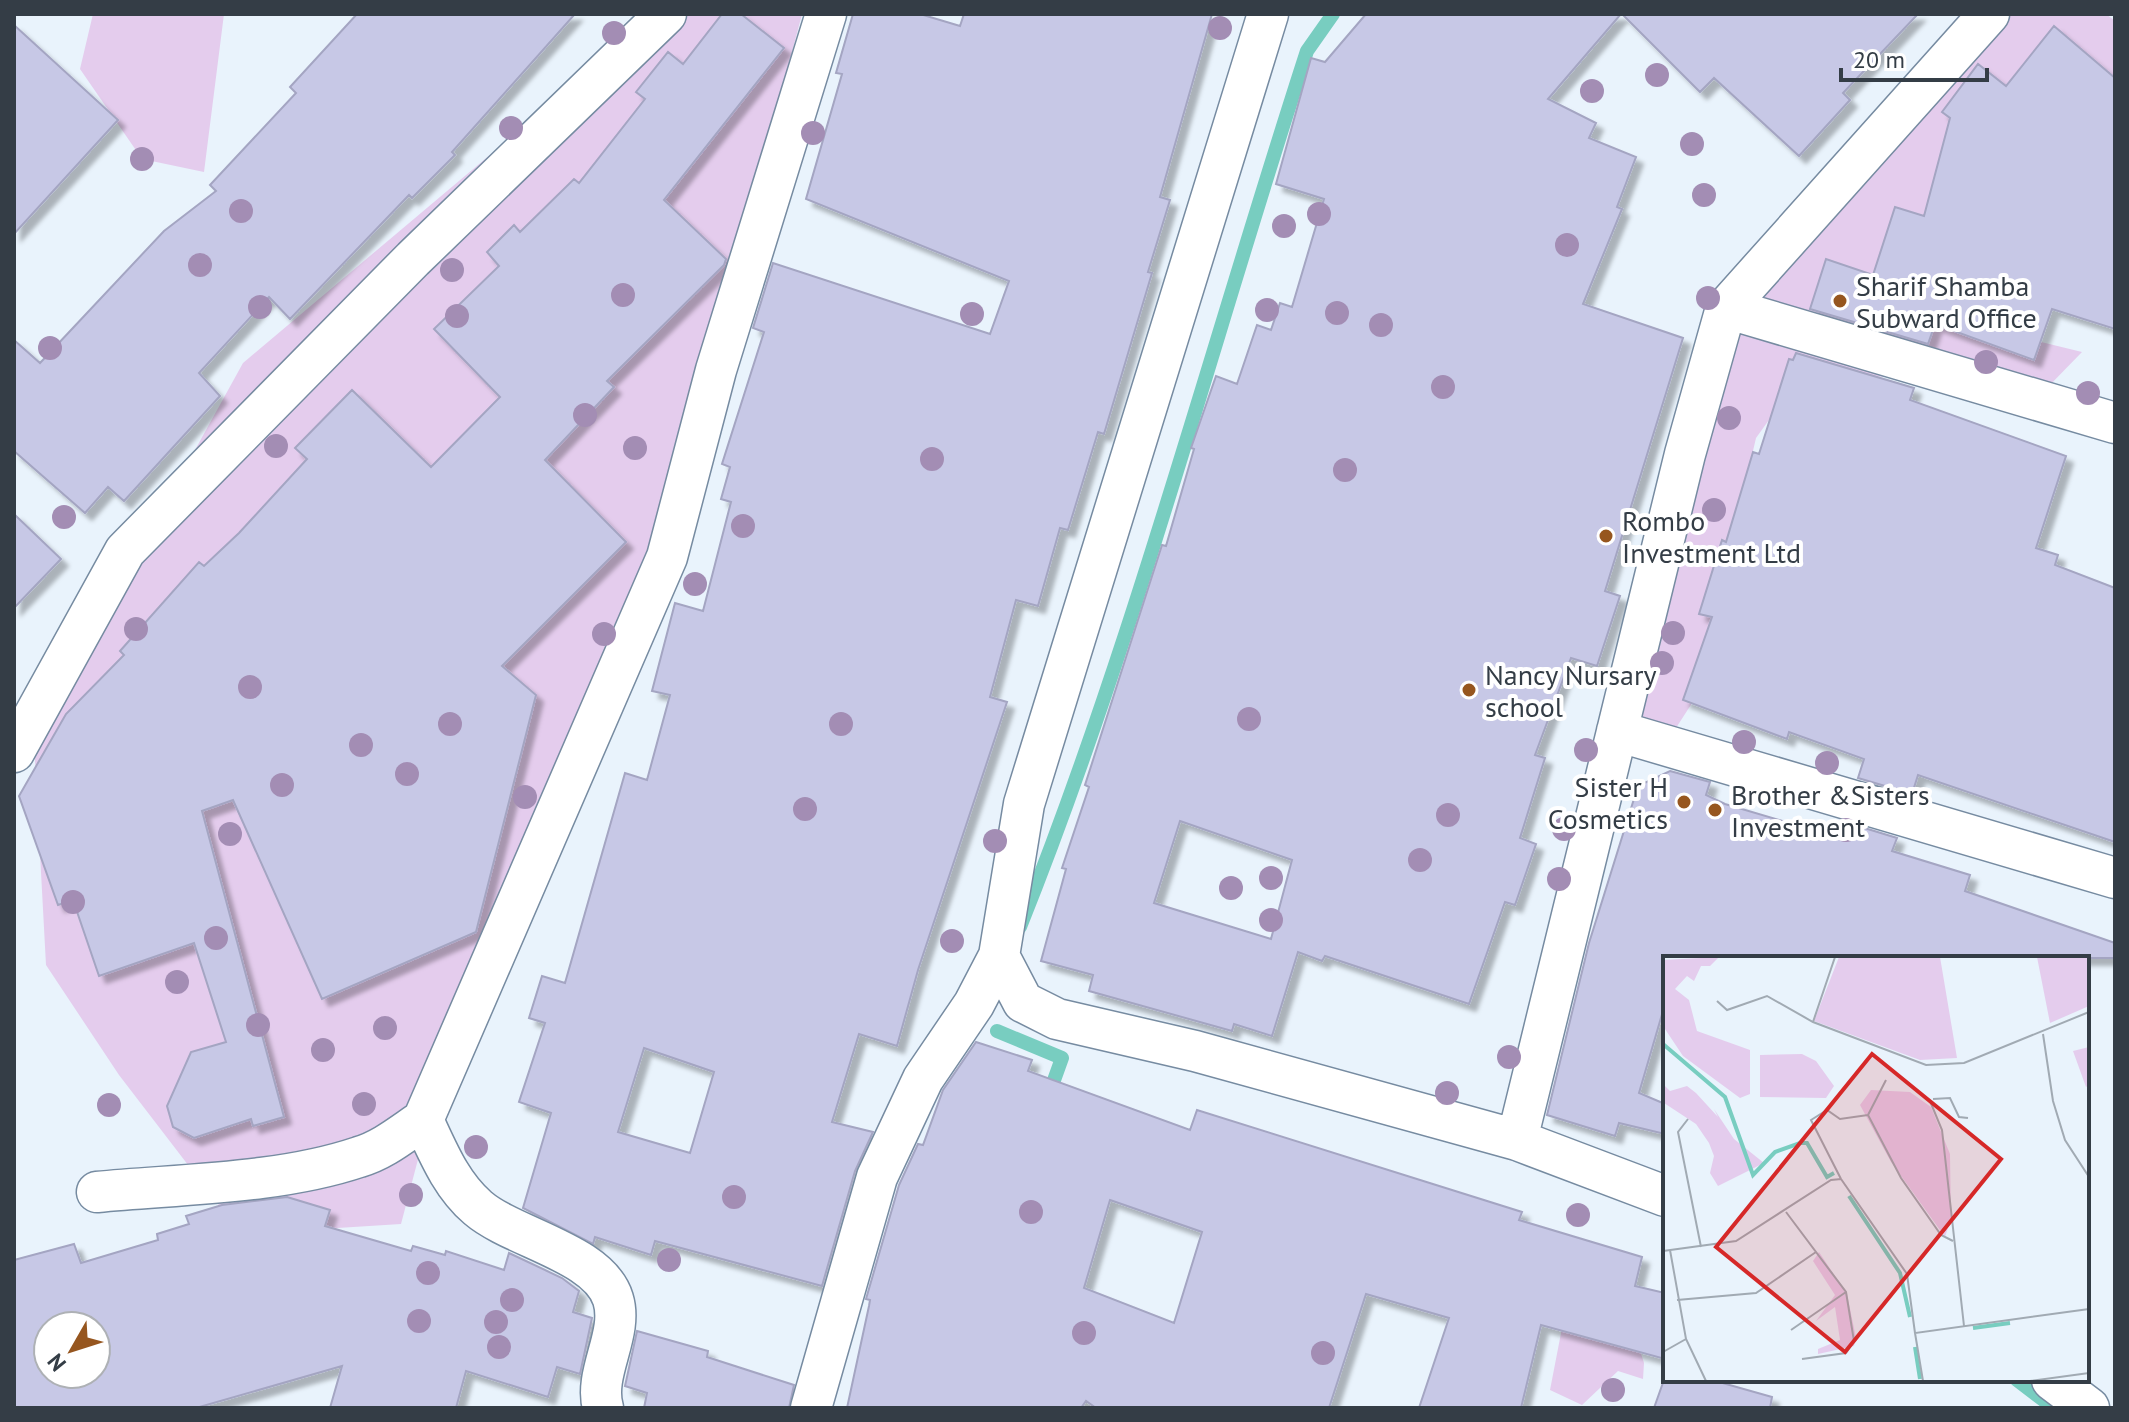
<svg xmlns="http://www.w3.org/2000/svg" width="2129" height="1422" font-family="'PT Sans',sans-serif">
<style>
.green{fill:#e4cced}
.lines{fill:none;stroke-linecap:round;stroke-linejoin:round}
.stream{stroke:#78cdc0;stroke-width:14}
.building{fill:#c7c8e6;stroke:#a4a5c2;stroke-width:2;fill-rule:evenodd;filter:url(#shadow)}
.street-casing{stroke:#768ba1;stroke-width:43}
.street{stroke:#fff;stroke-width:40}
.tree{fill:#a38db4}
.poi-dot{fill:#96561f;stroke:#fff;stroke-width:3}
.labels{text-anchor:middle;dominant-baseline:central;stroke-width:8;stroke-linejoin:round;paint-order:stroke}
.poi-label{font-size:28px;fill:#343d46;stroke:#fff;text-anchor:start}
.inset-river{fill:none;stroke:#78cdc0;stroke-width:4}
.inset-road{fill:none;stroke:#a1aab3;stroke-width:2}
.view{fill:#d62828;fill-opacity:0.15;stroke:#d62828;stroke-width:4}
.inset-edge{fill:none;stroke:#343d46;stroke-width:4}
</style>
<defs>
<filter id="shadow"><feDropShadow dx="7" dy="7" stdDeviation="2" flood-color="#0004"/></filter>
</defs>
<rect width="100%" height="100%" fill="#e9f3fc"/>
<path class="green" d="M93,14h131l-20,158 -62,-13 -62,-90z
M657,14h145l-184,701 -162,300 -55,209 -160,10 -122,-159 -73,-110 -12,-223 209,-379z
M1960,14h146l9,7v88l-235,194 202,49 -36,37 -242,-18 -48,67 -60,259 -22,34 -67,-22 126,-419z
M1562,1328l76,16 6,19 -1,16 -25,-8 -36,34 -32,-15z"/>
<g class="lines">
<path class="stream" d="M1020,927c114,-285 192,-584 287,-876l26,-37
M997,1031l65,27 -14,39
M2017,1380l37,28"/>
</g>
<path class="building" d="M357,14h218l-123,138 3,3 -43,43 -3,-3 -119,124 -21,-22 -70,76 21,23 -96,105 -16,-14 -23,26 -71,-62v-111l26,23 124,-132 52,-40 -6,-6 86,-92 -6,-6z
M722,14h19l43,34 -120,152 62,59 -2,6 -117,116 7,6 -69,73 81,82 -124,124 34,29 -60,237 -154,67 -89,-199 -31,11 82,306 -31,9 -2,-7 -57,19 -21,-11 -6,-21 24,-54 35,-10 -32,-99 -95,33 -26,-76 -15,5 -39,-109 47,-82 58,-59 -4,-4 79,-89 5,4 35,-33 68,-74 -12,-11 57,-58 79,77 69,-70 -66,-68 65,-63 -12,-14 27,-27 6,7 54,-53 5,4 66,-84 -9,-7 32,-40 15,12z
M853,14h67l40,12 4,-12h248l-52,183 10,3 -22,72 4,1 -48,161 -6,-2 -30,98 -8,-2 -22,78 -22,-6 -26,97 17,5 -89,268 -21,76 -38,-12 -27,88 41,10 -18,39 -33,115 -167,-45 -4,14 -56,-18 -2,7 -70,-36 28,-95 -32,-11 26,-79 -16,-5 13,-42 23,7 60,-210 22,7 23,-85 -18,-4 23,-88 28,8 28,-109 -10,-3 9,-32 -8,-3 42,-132 -11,-4 20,-65 217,71 19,-53 -203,-82 36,-125 -6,-1zM644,1048l70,24 -24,81 -72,-21z
M1366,14h255l-73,85 48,24 -7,15 47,19 -19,50 5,2 -39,95 100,34 -78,253 15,5 -23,70 -26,-8 -36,97 10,3 -25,80 16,6 -21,61 -10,-3 -36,102 -144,-48 -3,5 -24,-9 -26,84 -38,-12 -2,7 -143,-40 4,-16 -52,-14 25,-92 -4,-1 27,-81 -4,-2 77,-240 4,1 28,-97 -3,-1 25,-72 21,8 20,-59 14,5 9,-27 12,4 32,-108 -48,-15 35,-126 14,4zM1180,821l112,39 -21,79 -117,-36z
M1622,14h296l-75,79 7,7 -51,56 -85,-78 -14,14z
M14,25l104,95 -104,114z
M2054,26l61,52v251l-63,-20 -18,51 -99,-36 -7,20 -118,-35 16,-50 47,16 22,-68 29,9 26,-98 -8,-6 36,-48 28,22z
M1796,353l118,35 -4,12 156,56 -30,92 22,7 -3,10 60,23v254l-197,-67 -6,19 -54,-16 6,-19 -75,-27 -2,7 -104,-39 29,-83 -13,-3 23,-74 4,2 27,-90 6,2 30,-95 4,1z
M14,514l47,45 -47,49z
M1670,771l40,11 -4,13 19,9 115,34 5,-16 52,16 -5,13 78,24 -5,16 150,52v15h-450v46l-26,89 26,11v30l-46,-11 -4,13 -68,-21 42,-172 49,-157z
M976,1042l56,18 -4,11 162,59 7,-20 325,102 -3,8 123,37 -7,29 30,7v66l-124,-34 -20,83h-102l30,-90 -83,-24 -37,114h-233l-10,-7 -5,7h-234l22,-102 1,-6 -4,-1 33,-114 19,-41 5,1 20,-55zM1110,1200l92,32 -28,91 -90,-35z
M287,1197l43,13 -5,16 86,25 2,-5 32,9 1,-4 58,19 5,-17 53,25 17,13 -6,21 19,6 -12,56 -23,-7 -9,30 -82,-26 -10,37h-126l12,-42 -146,42h-182v-148l60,-16 7,19 77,-23 -1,-6 32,-10 -3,-8 36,-11zM48,1326h48v48h-48z
M637,1331l71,20 -1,6 87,28 -5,23h-145l3,-15 -22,-7z
M1665,1377v3h47l60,17 -2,11h-116z"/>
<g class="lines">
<g class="street-casing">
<path id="street" d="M1268,14l-244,790 -25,152 24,46 34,17 138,32 322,89 148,56
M1726,308l389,115
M1617,731l498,147
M14,752l111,-201 288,-292 253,-245
M423,1120c15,32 28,65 55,88 35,30 121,45 135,91 11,35 -20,74 -10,109
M1517,1140l168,-686 41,-146 263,-294
M97,1192c83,-8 182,-8 262,-35 24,-7 43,-23 64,-37l244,-563 49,-187 110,-356
M2052,1380l37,28
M811,1408l66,-231 46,-98 51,-75 25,-48"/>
</g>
<use href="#street" class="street"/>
</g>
<g class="tree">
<circle cx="1220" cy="28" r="12"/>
<circle cx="614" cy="33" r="12"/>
<circle cx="1657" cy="75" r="12"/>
<circle cx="1592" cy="91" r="12"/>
<circle cx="511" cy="128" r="12"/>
<circle cx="813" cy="133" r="12"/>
<circle cx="1692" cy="144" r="12"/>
<circle cx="142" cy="159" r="12"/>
<circle cx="1704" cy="195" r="12"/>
<circle cx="241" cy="211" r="12"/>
<circle cx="1319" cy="214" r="12"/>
<circle cx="1284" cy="226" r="12"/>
<circle cx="1567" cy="245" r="12"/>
<circle cx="200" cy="265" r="12"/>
<circle cx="452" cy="270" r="12"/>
<circle cx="623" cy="295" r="12"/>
<circle cx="1708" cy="298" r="12"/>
<circle cx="260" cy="307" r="12"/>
<circle cx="1267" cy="310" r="12"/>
<circle cx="1337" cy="313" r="12"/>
<circle cx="972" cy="314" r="12"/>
<circle cx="457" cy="316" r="12"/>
<circle cx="1381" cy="325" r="12"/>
<circle cx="50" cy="348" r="12"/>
<circle cx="1986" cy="362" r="12"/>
<circle cx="1443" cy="387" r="12"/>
<circle cx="2088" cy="393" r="12"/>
<circle cx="585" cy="415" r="12"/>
<circle cx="1729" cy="418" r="12"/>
<circle cx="276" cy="446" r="12"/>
<circle cx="635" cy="448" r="12"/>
<circle cx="932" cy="459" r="12"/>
<circle cx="1345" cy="470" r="12"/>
<circle cx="1714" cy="510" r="12"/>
<circle cx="64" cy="517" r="12"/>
<circle cx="743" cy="526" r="12"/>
<circle cx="695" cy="584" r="12"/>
<circle cx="136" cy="629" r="12"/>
<circle cx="1673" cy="633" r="12"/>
<circle cx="604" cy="634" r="12"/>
<circle cx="1662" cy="663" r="12"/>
<circle cx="250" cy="687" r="12"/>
<circle cx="1249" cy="719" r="12"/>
<circle cx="450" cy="724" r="12"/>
<circle cx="841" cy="724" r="12"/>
<circle cx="1744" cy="742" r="12"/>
<circle cx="361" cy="745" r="12"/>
<circle cx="1586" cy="750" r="12"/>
<circle cx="1827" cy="763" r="12"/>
<circle cx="407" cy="774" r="12"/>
<circle cx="282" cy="785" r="12"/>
<circle cx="525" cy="797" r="12"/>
<circle cx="805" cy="809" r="12"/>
<circle cx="1448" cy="815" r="12"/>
<circle cx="1564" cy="829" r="12"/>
<circle cx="1846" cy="830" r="12"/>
<circle cx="230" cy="834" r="12"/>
<circle cx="995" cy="841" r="12"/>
<circle cx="1420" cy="860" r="12"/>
<circle cx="1271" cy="878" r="12"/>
<circle cx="1559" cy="879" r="12"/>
<circle cx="1231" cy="888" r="12"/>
<circle cx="73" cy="902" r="12"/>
<circle cx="1271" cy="920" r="12"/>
<circle cx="216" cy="938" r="12"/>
<circle cx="952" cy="941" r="12"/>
<circle cx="177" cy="982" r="12"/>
<circle cx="258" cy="1025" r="12"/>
<circle cx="385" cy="1028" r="12"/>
<circle cx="323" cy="1050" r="12"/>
<circle cx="1509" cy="1057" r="12"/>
<circle cx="1447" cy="1093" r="12"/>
<circle cx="364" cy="1104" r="12"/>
<circle cx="109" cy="1105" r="12"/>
<circle cx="476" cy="1147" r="12"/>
<circle cx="411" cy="1195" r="12"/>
<circle cx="734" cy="1197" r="12"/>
<circle cx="1031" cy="1212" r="12"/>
<circle cx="1578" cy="1215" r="12"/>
<circle cx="669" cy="1260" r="12"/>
<circle cx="428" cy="1273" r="12"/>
<circle cx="512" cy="1300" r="12"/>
<circle cx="419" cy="1321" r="12"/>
<circle cx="496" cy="1322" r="12"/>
<circle cx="1084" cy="1333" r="12"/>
<circle cx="499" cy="1347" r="12"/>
<circle cx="1323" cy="1353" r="12"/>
<circle cx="1613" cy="1390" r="12"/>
</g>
<g class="poi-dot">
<circle cx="1840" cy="301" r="8"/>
<circle cx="1606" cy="536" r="8"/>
<circle cx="1469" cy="690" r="8"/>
<circle cx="1684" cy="802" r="8"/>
<circle cx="1715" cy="810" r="8"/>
</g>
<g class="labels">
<g class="poi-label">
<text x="1856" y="285">Sharif Shamba<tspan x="1856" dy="32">Subward Office</tspan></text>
<text x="1622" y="520">Rombo<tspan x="1622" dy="32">Investment Ltd</tspan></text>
<text x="1485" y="674">Nancy Nursary<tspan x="1485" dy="32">school</tspan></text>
<text x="1668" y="786" text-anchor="end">Sister H<tspan x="1668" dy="32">Cosmetics</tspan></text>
<text x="1731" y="794">Brother &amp;Sisters<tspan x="1731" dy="32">Investment</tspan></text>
</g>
</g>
<g transform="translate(1663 956)">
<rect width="426" height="426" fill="#e9f3fc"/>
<path d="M56,1l-9,9h-9l-7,15 -7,-5 -12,13 14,11 8,31 53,19v44l-10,4 -57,-42 -20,-30v-66zM176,1h101l17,101 -37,2 -106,-39zM374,1h52v49l-39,17zM426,91v38l-3,2 -13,-36zM139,98l14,7 18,25 -8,12 -66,-1v-42zM0,128l7,7 17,-5 9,7 22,24 -4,-8 20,30 30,24 -46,23 -8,-13 4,-17 -5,-13 -13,-19 -32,-21zM208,134l39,2 21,15 19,47 1,65 -6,18 -54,-75 -31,-57zM156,296l28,42 9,44 -2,8 -36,8v-5l22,-9 -5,-33 -19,14 19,-26 -22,-34z" fill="#e4cced"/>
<path class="inset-river" d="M0,88l62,53 28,78 22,-23 25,-9h7l20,34 7,-4M186,240l51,77 10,44M310,372l37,-5M252,391l5,32"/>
<path class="inset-road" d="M54,45l10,9 40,-14 46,26 113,43 38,-2 125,-51M150,66l22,-65M380,78l10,67 12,39 24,37M223,124l-18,35 33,63 40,57 12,6M270,143l17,-1 9,19 9,1M267,145l12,29 22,196M25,163l-10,13 23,115M178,223l-30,-59 16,-10 13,9 28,-4M123,256l60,80 8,49 -8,12 -44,6M7,294l16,89 20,42M0,295l73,-10 95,-61 10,-1 66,95 8,59M14,344l79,-7 60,-41M128,374l55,-38M0,396l23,-13M260,425l-8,-48 174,-24M367,425l59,-8"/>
<path class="view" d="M209,98l129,105 -156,193 -129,-105z"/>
<rect width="426" height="426" class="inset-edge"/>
</g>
<rect width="2129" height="1422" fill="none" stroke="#343d46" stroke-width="32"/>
<g transform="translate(72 1350) rotate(231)"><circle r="38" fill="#ffffff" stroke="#aeb1b5" stroke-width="2"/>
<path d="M0-6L14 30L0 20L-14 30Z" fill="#96561f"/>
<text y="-12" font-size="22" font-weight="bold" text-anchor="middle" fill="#343d46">N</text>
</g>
<path d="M1841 68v12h146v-12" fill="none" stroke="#343d46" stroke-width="4"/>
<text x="1853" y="68" font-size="24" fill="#343d46" stroke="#ffffff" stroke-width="6" paint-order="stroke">20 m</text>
</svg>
